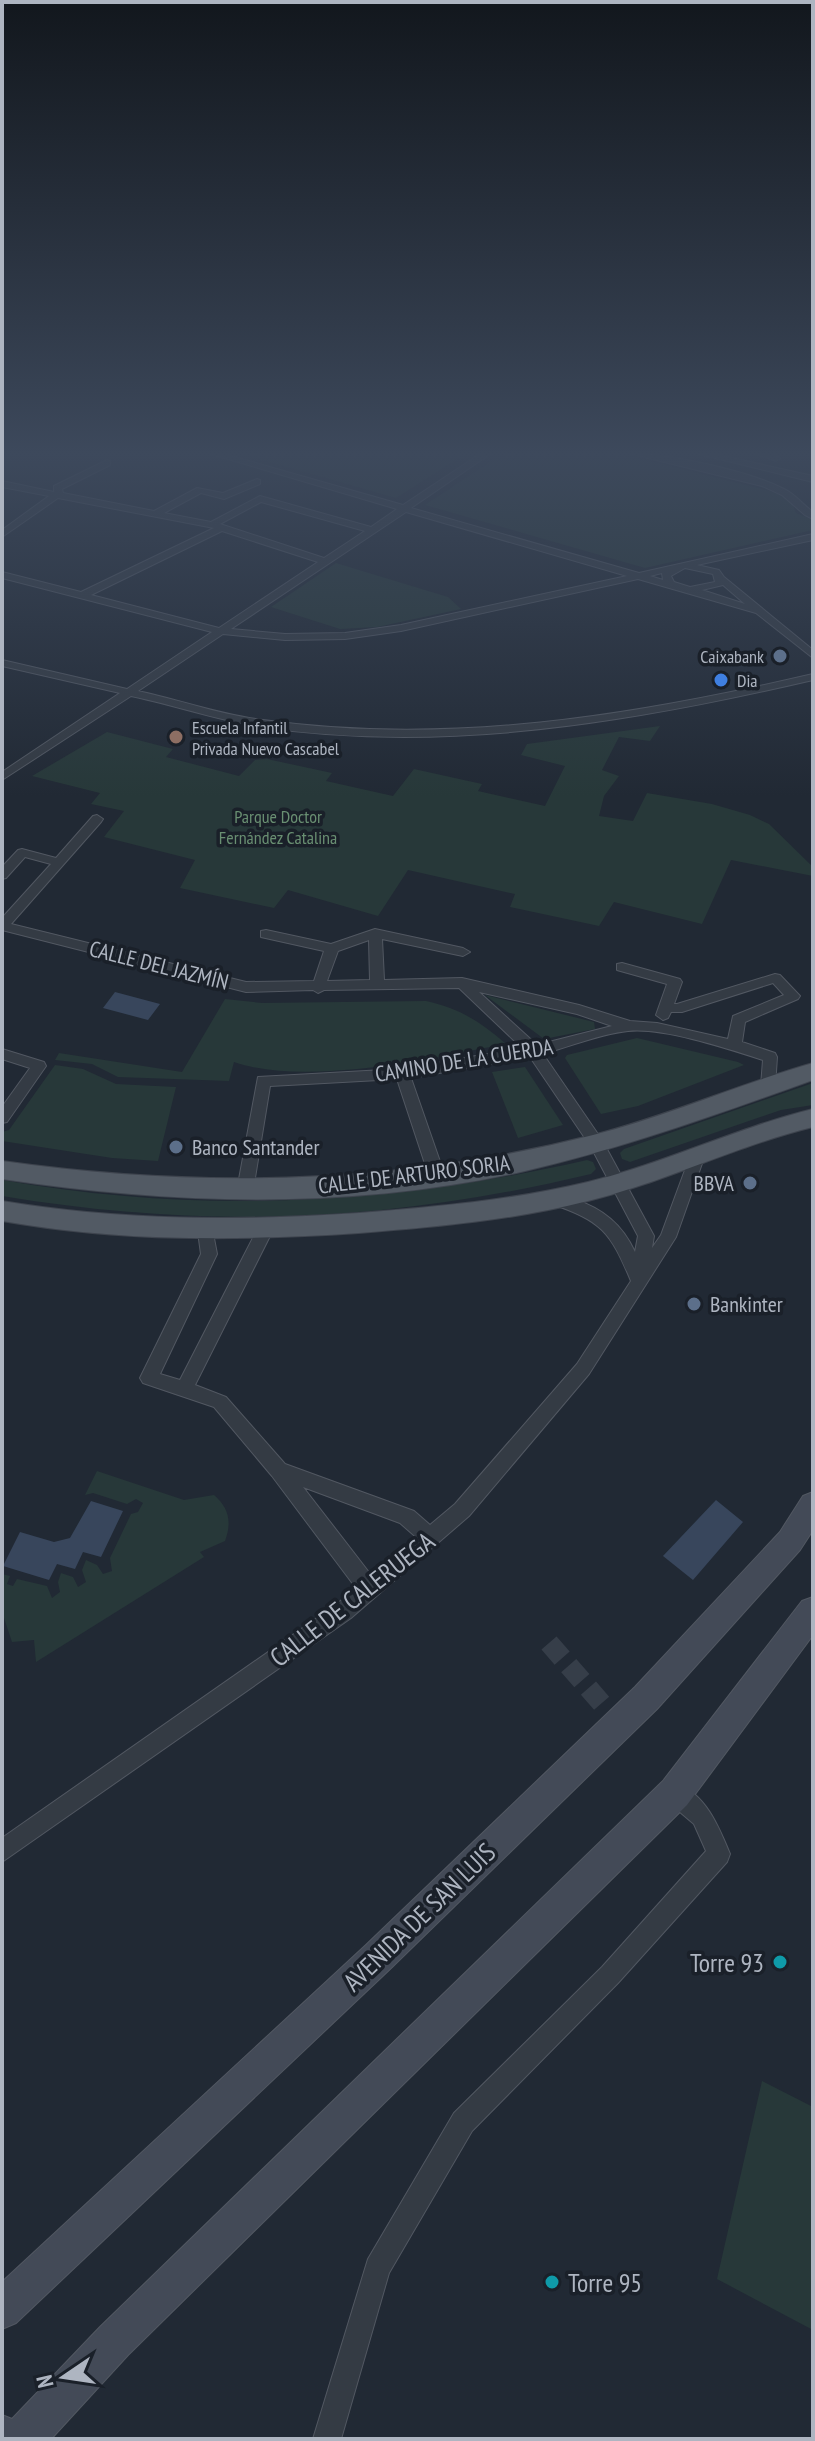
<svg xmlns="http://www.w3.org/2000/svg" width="815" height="2441" font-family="'PT Sans Narrow',sans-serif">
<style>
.green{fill:#273839}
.water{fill:#38465c}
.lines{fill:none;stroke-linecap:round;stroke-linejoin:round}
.street-tunnel{stroke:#363e49;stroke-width:20;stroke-dasharray:20 10;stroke-linecap:butt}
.street-casing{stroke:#525862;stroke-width:2}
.secondary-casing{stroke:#525862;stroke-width:2}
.primary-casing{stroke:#3e444e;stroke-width:2}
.street{fill:#343b44;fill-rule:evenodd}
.secondary{fill:#434a57;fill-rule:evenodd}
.primary{fill:#525a64;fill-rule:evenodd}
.service-dot{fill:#5c6f8a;stroke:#1a2029;stroke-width:3}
.shop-dot{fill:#3f7fe0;stroke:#1a2029;stroke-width:3}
.education-dot{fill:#8d6e63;stroke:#1a2029;stroke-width:3}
.culture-dot{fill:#0f9aa8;stroke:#1a2029;stroke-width:3}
.labels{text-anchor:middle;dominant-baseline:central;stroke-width:7;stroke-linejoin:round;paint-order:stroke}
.far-poi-label{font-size:18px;fill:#aeb5c1;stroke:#1a2029;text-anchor:start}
.far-park-label{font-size:18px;fill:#698f72;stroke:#1a2029}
.street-label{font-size:22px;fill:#aeb5c1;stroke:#1a2029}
.poi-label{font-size:22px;fill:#aeb5c1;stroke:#1a2029;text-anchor:start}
.near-street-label{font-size:26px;fill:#aeb5c1;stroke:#1a2029}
.near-poi-label{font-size:26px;fill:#aeb5c1;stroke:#1a2029;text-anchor:end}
</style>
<rect width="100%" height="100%" fill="#212934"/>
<path class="green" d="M242,454h223l-69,44z
M502,454h119l149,37 21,9 5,13 17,7v10l-168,38 -220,-63z
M336,563l112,34 13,12 -84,18 -37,2 -69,-22z
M660,726l-10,15 -31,-4 -17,33 17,6 -15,20 -5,20 34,5 14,-28 65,11 38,11 19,9 44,43v9l-82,-16 -29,64 -88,-22 -15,24 -89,-19 5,-13 -107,-24 -30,46 -90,-26 -14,18 -94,-20 15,-28 -91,-23 20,-26 -33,-7 9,-11 -68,-17 75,-44 66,17 -7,8 73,19 16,-16 12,-1 65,14 -6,8 67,15 21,-27 68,15 -4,7 67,15 20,-40 -44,-11 6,-11z
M485,995l109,27 1,7 -51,10z
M225,999l37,4 164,-2c33,7 55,21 80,43 -76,14 -199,43 -272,18l-5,19 -111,-4 -26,-13 -37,-4 4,-7 123,19z
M637,1038l101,24 6,3 -106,41 -37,8 -36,-56 2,-3z
M55,1065l28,4 33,15 60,3 -18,74 -46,-3 -110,-17v-9l7,-2z
M525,1067l38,58 -45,13 -26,-66z
M813,1083v22l-32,5 -151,52 -8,-3 -2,-6 4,-4z
M587,1160l6,2 3,7 -5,5c-202,48 -384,56 -589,22v-16c199,35 388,25 585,-20z
M97,1471l87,29 30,-5c15,13 18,27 11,46l-25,11 4,5 -168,105 -2,-22 -22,2 -10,-30v-38l8,2 -3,8 6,2 4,-7 30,7 5,12 8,-6 -2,-10 3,-9 12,4 5,10 8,-5 -4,-12 4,-10 11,5 6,9 9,-3 -2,-13 21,-44 7,-2 5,-9 -7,-4 -9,5 -34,-11 -8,2z
M762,2081l51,26v223l-96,-51z"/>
<path class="water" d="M115,992l45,12 -12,16 -45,-12z
M716,1500l27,22 -50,58 -30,-24z
M91,1501l32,10 -22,46 -18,-5 -8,17 -18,-5 -8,16 -46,-14 17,-34 34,10 16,-4z"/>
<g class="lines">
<path class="street-tunnel" d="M549,1643l55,63"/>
<g class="street-casing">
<path id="street" d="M211,454h13l179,51 77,-51h10l-79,54 228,65 174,-39v6l-116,25 22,5 5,7 89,73v8l-57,-45 -118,-34 -237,52 -56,8 -60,1 -62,-6 -85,57c42,9 83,24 125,29 185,26 370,-4 550,-46v6c-180,42 -367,74 -552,47 -44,-7 -87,-22 -130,-31l-129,84v-8l118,-79 -118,-27v-6l125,29 85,-57 -210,-54v-6l79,20 133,-64 -156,-30 -56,39v-7l47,-34 -47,-9v-6l52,11v-6l53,-26 3,1v4l-48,24 1,4 91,18 43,-23 26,5 34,-14 3,1v4l-36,15 -23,-6 -37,20 47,9 49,-26 111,31 26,-18zM261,502l104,29 -41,27 -104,-34zM406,512l221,64 -226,49 -56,8 -60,1 -54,-5zM222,531l96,31 -99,66 -128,-33zM685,568l28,6 2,8 -25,5 -16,-5 -3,-6zM662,573l1,7 -13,-4zM723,585l22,19 -43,-14z
M632,454c39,0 117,17 152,35 11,5 19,16 29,23v7l-8,-4 -23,-20 -20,-9z
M699,454h15l99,22v6z
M757,454h14l9,4 -4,3z
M97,815l6,4 -2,3 -90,102 235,58 68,-1 10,-30 -63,-14v-6l5,-1 65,14 44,-15 88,19 7,4 -7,4 -81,-17 2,41 78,-2 117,27 51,16 27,2 71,16 5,-23 51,-21 -11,-12 -91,29h-11l-3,6 -5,2 -7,-5 11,-31 -50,-14v-6l5,-1 58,16 2,3 -8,22h3l98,-30 5,1 20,21 -2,3 -53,23 -3,20 33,11 2,4 -2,29 -7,5 -7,-5 2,-26c-34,-11 -100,-33 -135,-29 -28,3 -57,15 -85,23l59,86 52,96 -2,12 9,-13 31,-84 5,-2 8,6 -29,82 -87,137 -120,142 -118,102 -349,244v-24l335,-234 19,-16 -84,-112 -58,-69 -71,-24 -3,-5 61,-124 -3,-22 2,-4h12l5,26 -57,120 20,6 79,-154h12l2,4 -78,155 31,12 59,67 129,47 16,14 25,-21 122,-140 54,-83c-21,-50 -29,-60 -82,-78l-2,-4 2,-4c9,-3 16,1 25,4 29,10 48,25 61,53l3,-16 -47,-89 -61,-90 -119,21 34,98 -8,6 -8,-6 -32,-97 -127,7 -17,104 -2,4h-12l-2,-4 21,-113 144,-8 120,-21 -63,-60 -135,2 -6,3 -5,-3 -67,2 -244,-62v-12l49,-54 -26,-7 -19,21 -4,1v-12l16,-17 4,-1 34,9 37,-42zM369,940l1,40 -43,1 11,-30zM479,992l98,22 35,12 -75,19zM303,1487l97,36 16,14 -45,38z
M2,1049l42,13 2,4 -39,56 -5,1v-16l28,-39 -28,-9z
M675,1782c31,13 43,43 55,72l-3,8 -109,121 -146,148 -83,142 -48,166h-28l55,-180 86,-146 148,-146 104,-116 -12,-27 -27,-23 -3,-8 3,-8z"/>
</g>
<g class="secondary-casing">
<path id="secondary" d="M813,1492v38l-13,20 -143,159 -267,260 -374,354 -14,6v-47l364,-337 269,-258 145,-155 23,-36z
M813,1597v38l-126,170 -559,550 -77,84h-49v-24l10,4 88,-92 563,-546 139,-180z"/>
</g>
<g class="primary-casing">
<path id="primary" d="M813,1063v17c-95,34 -189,68 -288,91 -172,39 -349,34 -523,8v-18c199,28 396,24 591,-26 75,-19 146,-51 220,-72z
M813,1109v18c-77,19 -148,55 -225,74 -74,19 -152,26 -229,32 -120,8 -238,9 -357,-12v-20c119,20 237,20 357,12 77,-6 154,-13 229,-31 77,-19 148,-54 225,-73z"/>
</g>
<use href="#street" class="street"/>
<use href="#secondary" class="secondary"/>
<use href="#primary" class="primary"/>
</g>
<linearGradient id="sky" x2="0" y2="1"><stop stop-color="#12171d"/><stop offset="0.57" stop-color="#3d495c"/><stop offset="1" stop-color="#3d495c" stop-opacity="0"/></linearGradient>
<rect width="815" height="796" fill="url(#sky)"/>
<g class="service-dot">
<circle cx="780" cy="656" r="8"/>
<circle cx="176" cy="1147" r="8"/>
<circle cx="750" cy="1183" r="8"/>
<circle cx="694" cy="1304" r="8"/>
</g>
<circle class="shop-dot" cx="721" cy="680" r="8"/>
<circle class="education-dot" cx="176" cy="737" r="8"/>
<g class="culture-dot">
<circle cx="780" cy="1962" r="8"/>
<circle cx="552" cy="2282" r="8"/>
</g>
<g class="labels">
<g class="far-poi-label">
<text x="764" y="656" text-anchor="end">Caixabank</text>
<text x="737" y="680">Dia</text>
<text x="192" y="727">Escuela Infantil<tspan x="192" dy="21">Privada Nuevo Cascabel</tspan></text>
</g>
<g class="far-park-label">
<text x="278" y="816">Parque Doctor<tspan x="278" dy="21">Fernández Catalina</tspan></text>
</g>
<g class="street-label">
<text transform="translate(159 965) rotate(14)">CALLE DEL JAZMÍN</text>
<text transform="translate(464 1060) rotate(-9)">CAMINO DE LA CUERDA</text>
<text transform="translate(414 1174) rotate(-7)">CALLE DE ARTURO SORIA</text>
</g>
<g class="poi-label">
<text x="192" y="1147">Banco Santander</text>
<text x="734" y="1183" text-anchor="end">BBVA</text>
<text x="710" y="1304">Bankinter</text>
</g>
<g class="near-street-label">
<text transform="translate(352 1599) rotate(-38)">CALLE DE CALERUEGA</text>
<text transform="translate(419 1917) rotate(-44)">AVENIDA DE SAN LUIS</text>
</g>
<g class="near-poi-label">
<text x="764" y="1962">Torre 93</text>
<text x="568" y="2282" text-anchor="start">Torre 95</text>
</g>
</g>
<rect width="815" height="2441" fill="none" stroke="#aeb5c1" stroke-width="8"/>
<g transform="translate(64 2377) rotate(257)" stroke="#1a2029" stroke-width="6" paint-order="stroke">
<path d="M0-6L14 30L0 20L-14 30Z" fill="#aeb5c1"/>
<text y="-12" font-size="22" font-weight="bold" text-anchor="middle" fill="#aeb5c1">N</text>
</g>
</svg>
